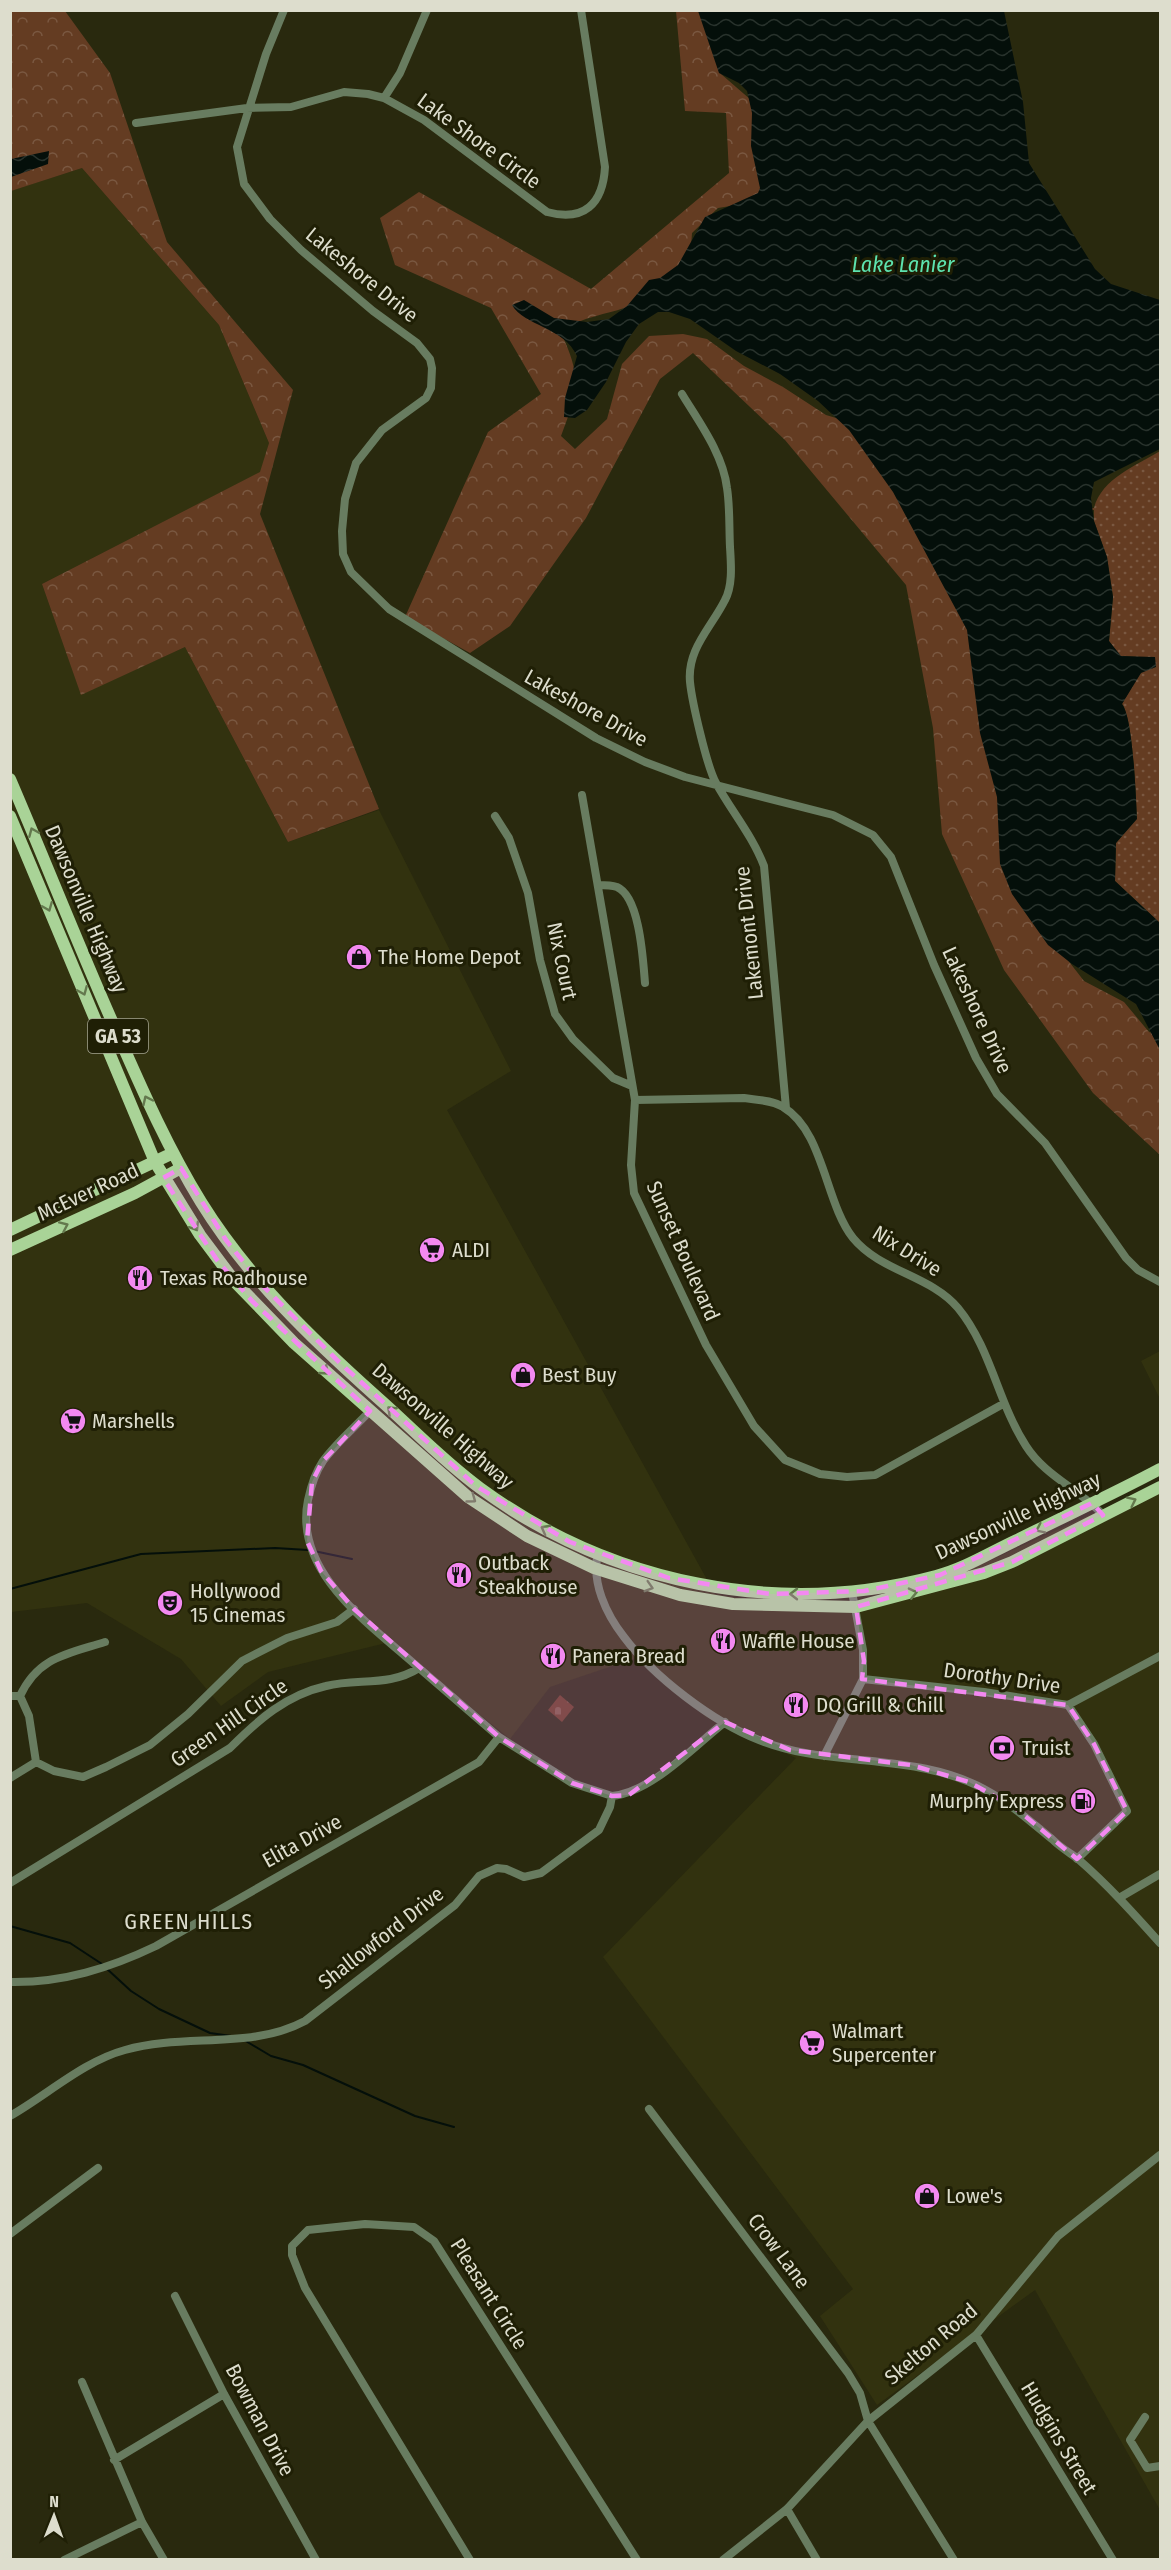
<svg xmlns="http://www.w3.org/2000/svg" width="1171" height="2570" font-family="'Fira Sans Condensed',sans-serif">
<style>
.built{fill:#32320f}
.forest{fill:url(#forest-crowns)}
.cemetery{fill:url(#cemetery-stones)}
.park{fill:url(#park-dots)}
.water{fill:url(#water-waves)}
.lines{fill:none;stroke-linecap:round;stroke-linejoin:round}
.stream{stroke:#040f0a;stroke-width:2}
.street{stroke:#687c60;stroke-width:8}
.primary{stroke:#a9d397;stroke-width:12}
.oneway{stroke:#64794e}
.marked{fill:#f389f1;fill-opacity:0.2;stroke:#f389f1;stroke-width:4.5;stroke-dasharray:12 8;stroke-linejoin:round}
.labels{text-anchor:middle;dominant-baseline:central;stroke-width:6;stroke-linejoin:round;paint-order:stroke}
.shield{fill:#1f1f05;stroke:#a4a491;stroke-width:1.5}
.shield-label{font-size:20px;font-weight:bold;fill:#ddddcd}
.street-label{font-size:21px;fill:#ddddcd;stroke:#1f1f05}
.poi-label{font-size:21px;fill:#ddddcd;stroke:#1f1f05;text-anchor:start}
.water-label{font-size:22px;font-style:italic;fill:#5de3af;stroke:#1f1f05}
.neighbourhood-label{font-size:22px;letter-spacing:1.5px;fill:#ddddcd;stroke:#1f1f05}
</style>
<defs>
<pattern id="forest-crowns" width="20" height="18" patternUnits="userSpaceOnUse" patternTransform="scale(1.5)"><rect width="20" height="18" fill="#643c22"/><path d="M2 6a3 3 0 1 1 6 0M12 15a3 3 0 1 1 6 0" fill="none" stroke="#7a5841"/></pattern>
<pattern id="cemetery-stones" width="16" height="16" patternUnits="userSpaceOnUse" patternTransform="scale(1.5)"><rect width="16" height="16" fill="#643c22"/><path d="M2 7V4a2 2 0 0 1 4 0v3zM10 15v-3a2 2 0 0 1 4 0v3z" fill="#7a5841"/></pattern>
<pattern id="park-dots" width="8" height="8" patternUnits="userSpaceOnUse" patternTransform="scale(1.5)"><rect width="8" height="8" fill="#643c22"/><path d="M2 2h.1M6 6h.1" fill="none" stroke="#7a5841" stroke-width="1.8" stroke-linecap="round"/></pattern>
<pattern id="water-waves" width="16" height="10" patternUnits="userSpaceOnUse" patternTransform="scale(1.5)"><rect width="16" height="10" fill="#040f0a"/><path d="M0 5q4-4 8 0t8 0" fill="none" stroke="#28322c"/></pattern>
</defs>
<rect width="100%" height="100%" fill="#29290e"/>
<path class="built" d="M82,168l137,157 50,118 -8,29 -219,112 39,110 104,-47 103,195 91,-32 132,261 -64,39 268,484 44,8 76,2 88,-13 237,-108v1027l-125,-220 -158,115 -57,-89 33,-27 -250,-332 193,-199 -90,-41 -70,-59 -86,29 -40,52 -120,-97 -122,30 -47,34 -40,-47 -94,-56 -76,9 -1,-1421z
M1160,1351v48l-19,-38z"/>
<path class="forest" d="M10,11h55l45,62 57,169 126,148 -33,124 119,295 -91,33 -103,-195 -104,48 -39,-111 218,-112 9,-29 -50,-118 -137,-157 -71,23z
M676,11h41l4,63 30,26 16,100 -49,8 -26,25 -3,42c-20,10 -39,22 -59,31 -20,8 -56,12 -69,27 21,44 17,58 0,103l14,13 32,-30 15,-55 27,-28 34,-2 24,5 37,27 39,21 43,28 40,12 87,149 30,90 49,248 52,67 40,21 25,30 11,4v119l-67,-62 -89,-123 -62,-136 -9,-106 -27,-143 -121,-145 -92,-87 -33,26 -74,139 -76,108 -40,27 -65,-36 83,-185 53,-38 -50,-86 -96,-43 -15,-47 39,-26 172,97 138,-116 -3,-60 -41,-2z"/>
<path class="cemetery" d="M560,1695l14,12 -12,15 -14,-12z"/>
<path class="park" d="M1160,451v472l-45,-42 1,-38 21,-25c-1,-20 -4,-101 -15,-114l16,-28 17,-18 -35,-2 -11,-15 4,-44 -6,-40 -13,-36v-11l-23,1v-2l23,-1c8,-30 42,-42 66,-57z"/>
<path class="water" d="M698,11h306l19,91 6,61 66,106 16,15 49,16v149l-66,33 -3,16 3,23 13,36 6,40 -4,44 12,15 34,1 1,10 -15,6 -19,31c11,13 14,93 15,115l-21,24 -1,38 45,42v127l-24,-46 -64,-40 -24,-19 -36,-51 -12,-30 -3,-67 -17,-64 -13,-103 -74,-138 -44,-62 -31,-29 -38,-27 -44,-23 -46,-32 -21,-7h-11l-19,12 -13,18 -20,40 -19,28 -12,8 -11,-1 1,-19 12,-42c-13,-29 -53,-30 -65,-51l12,-5 30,18 33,4 22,-3 18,-13 22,-26 11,-2 18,-13 27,-48 53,-24 2,-5 -9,-42 1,-33 -5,-22 -8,-8 -20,-10z
M49,151l-1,13 -37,13v-18z"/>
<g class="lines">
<path class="stream" d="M314,1551l38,8
M10,1589l131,-35 134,-6 33,2
M10,1926l60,17 32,21
M106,1968l25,23 28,18 51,24 21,3
M244,2040l27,16 32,9 112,51 39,11"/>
<path class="street" d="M284,10l-18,44 -29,93 7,37 26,35 31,31 72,61 44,32 13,16 2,9 -1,20 -5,10 -44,32 -26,33 -11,36 -3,32 1,23 8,18 38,37 207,129 49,24 40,15 148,38 40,20 18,22 43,108 42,93 21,36 48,49 81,115 12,12 22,12
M384,98l16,-25 27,-63
M136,123l111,-15 44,-1 53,-15 24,2 16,4 40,22 123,92c37,10 56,-8 58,-45l-24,-157
M682,394c17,28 41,60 45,94 3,19 2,39 3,59 1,17 3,38 -5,53 -14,28 -38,49 -35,82 2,20 17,85 26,101 16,29 36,52 48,83l22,242
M582,795l53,305 -4,65 3,28 72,152 48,81 31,34 35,14 27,3 28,-2 128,-71
M495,816l14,22 19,55 12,67 15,54 18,25 40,39 19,8
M598,885c6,0 13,0 19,2 23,10 26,73 28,96
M635,1100l109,-2c13,2 28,2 39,9 41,24 42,96 70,131 28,34 77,37 105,70 33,40 40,95 68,138 19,30 53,43 77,69
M598,1553c-7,29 8,61 26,84 30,40 89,85 135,103 30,12 62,16 93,19 46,5 91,8 132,30 26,14 46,32 69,51 7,7 17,13 25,19 30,26 56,55 82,84
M863,1679l121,13 84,13 92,-49
M10,1696h10c18,-39 47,-42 85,-54
M1068,1705l26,39 33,67 -50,48
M499,1737l73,46 40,13
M824,1756l39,-77v-29l-11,-58
M36,1762l18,9 29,6 23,-10 44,-22 38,-31 54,-53 45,-23 50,-16 17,-13
M10,1778l26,-16 -7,-46 -9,-20
M10,1883l220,-135c28,-28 56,-53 96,-62 32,-8 63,1 93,-18 -48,-43 -126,-95 -111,-168 3,-14 7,-27 15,-39 13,-18 32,-34 47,-50
M1119,1898l41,-24
M10,1982c53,1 100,-14 146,-36l323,-184 20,-25 -80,-69
M649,2109l199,264 12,20 8,28 86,139
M10,2116c37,-21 74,-55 115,-66 59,-17 126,0 180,-29l150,-116 24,-29 18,-8 9,1 18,8 17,-4 58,-43 11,-23 2,-11c40,-4 81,-49 113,-74
M10,2234l88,-66
M175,2296l49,98 92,166
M976,2335l137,225
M82,2382l60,140 22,38
M1145,2417l-15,23 17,28 13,-2
M114,2460l110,-66
M787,2509l30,51
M64,2560l78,-38
M470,2560l-165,-272 -13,-33v-9l16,-16 57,-6 49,3 20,14 203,319
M723,2560l64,-51 81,-88 108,-86 82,-99 102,-81"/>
<path class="primary" d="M10,779c37,86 71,173 109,258 25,57 50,113 82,165 47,76 111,137 177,196 34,30 65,63 102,90 131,96 299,130 456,88 28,-7 55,-24 81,-36 48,-24 96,-46 143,-71
M10,816l145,346 45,73 36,48 58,60 174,154 59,39 67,32 86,27 53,9 123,3 128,-34 28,-11 148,-75
M10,1230l163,-77
M10,1250l125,-57 46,-25"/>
</g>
<defs><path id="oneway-chevron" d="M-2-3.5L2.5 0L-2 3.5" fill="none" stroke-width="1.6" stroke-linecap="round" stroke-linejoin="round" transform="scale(1.5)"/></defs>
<g class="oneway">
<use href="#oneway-chevron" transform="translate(33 832) rotate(-113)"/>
<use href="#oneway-chevron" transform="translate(48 907) rotate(68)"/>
<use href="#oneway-chevron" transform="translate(83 991) rotate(67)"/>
<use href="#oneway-chevron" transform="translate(147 1100) rotate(-115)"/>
<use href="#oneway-chevron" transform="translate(64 1226) rotate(-24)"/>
<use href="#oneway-chevron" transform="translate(195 1227) rotate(58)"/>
<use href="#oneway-chevron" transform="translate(325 1371) rotate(41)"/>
<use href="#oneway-chevron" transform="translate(391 1410) rotate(-137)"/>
<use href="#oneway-chevron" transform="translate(472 1499) rotate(36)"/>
<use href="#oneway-chevron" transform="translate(1132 1501) rotate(-26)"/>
<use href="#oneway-chevron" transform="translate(545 1529) rotate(-152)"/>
<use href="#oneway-chevron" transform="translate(1040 1529) rotate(154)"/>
<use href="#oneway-chevron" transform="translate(649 1587) rotate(17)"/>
<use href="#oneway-chevron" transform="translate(913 1593) rotate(-13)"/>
<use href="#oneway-chevron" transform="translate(794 1594) rotate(-180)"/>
</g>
<path class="marked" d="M181,1168l45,72 36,45 78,78 136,123 94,56 99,36 101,16 94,-3 76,-16 152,-72 11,12 -91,47 -156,45 8,54 -2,18 206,26 26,39 33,67 -50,48 -63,-52 -45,-25 -58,-17 -121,-15 -65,-28 -96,73 -17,1 -40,-13 -73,-46 -145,-128 -33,-38 -14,-30 5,-59 10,-20 48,-51 -118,-110 -35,-41 -54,-82z"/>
<defs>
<g id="shop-disc" transform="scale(1.35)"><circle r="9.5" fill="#f389f1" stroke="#1f1f05"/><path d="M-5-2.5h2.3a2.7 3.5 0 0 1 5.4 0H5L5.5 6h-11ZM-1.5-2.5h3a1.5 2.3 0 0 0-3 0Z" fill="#111"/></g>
<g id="supermarket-disc" transform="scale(1.35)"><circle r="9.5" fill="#f389f1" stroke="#1f1f05"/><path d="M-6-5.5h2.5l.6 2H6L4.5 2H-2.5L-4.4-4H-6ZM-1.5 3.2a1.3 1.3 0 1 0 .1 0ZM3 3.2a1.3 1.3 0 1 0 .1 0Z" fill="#111"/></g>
<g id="restaurant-disc" transform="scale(1.35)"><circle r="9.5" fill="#f389f1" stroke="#1f1f05"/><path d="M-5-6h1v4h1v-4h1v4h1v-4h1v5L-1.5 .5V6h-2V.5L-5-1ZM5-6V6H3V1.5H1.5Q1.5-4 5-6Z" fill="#111"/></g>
<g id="theatre-disc" transform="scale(1.35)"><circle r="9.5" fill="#f389f1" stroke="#1f1f05"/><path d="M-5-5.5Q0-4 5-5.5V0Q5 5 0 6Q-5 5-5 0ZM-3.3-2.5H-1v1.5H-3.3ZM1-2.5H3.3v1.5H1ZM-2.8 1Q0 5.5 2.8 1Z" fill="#111"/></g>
<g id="bank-disc" transform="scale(1.35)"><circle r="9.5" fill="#f389f1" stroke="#1f1f05"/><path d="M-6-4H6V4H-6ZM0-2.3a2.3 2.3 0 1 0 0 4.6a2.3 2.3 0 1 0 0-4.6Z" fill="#111"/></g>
<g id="fuel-disc" transform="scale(1.35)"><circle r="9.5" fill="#f389f1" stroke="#1f1f05"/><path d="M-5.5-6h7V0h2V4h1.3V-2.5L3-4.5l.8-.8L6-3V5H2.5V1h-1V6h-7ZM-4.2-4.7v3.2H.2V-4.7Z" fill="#111"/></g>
</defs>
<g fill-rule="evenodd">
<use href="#shop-disc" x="359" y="957"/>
<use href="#supermarket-disc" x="432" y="1250"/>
<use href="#restaurant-disc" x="140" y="1278"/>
<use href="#shop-disc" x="523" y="1375"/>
<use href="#supermarket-disc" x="73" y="1421"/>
<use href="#restaurant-disc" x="459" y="1575"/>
<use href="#theatre-disc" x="170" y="1603"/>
<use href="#restaurant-disc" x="723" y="1641"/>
<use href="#restaurant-disc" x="553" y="1656"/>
<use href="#restaurant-disc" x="796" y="1705"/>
<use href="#bank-disc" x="1002" y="1748"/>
<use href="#fuel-disc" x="1083" y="1801"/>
<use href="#supermarket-disc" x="812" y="2043"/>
<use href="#shop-disc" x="927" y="2196"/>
</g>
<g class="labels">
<rect class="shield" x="88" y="1019" width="60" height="34" rx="4.5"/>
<g class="shield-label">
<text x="118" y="1036">GA 53</text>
</g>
<g class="street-label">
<text transform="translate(479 141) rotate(36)">Lake Shore Circle</text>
<text transform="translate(362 275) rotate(39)">Lakeshore Drive</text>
<text transform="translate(586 708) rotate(29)">Lakeshore Drive</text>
<text transform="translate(86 909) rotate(67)">Dawsonville Highway</text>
<text transform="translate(749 933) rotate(-96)">Lakemont Drive</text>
<text transform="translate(562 961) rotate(78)">Nix Court</text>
<text transform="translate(977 1010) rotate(65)">Lakeshore Drive</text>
<text transform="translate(88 1192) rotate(-25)">McEver Road</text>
<text transform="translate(683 1251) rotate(66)">Sunset Boulevard</text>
<text transform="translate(907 1251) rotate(32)">Nix Drive</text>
<text transform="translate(443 1426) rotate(41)">Dawsonville Highway</text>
<text transform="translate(1018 1516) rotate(-25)">Dawsonville Highway</text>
<text transform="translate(1002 1678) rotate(8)">Dorothy Drive</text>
<text transform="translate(229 1723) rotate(-35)">Green Hill Circle</text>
<text transform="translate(302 1841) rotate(-29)">Elita Drive</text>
<text transform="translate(381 1938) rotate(-38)">Shallowford Drive</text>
<text transform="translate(779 2251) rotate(53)">Crow Lane</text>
<text transform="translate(489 2294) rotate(58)">Pleasant Circle</text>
<text transform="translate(931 2344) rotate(-40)">Skelton Road</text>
<text transform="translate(260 2420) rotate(62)">Bowman Drive</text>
<text transform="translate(1059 2438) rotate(59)">Hudgins Street</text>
</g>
<g class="poi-label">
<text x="378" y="957">The Home Depot</text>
<text x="452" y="1250">ALDI</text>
<text x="160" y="1278">Texas Roadhouse</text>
<text x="542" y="1375">Best Buy</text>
<text x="92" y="1421">Marshells</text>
<text x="478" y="1563">Outback<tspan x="478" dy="24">Steakhouse</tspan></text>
<text x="190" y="1591">Hollywood<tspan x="190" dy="24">15 Cinemas</tspan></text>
<text x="742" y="1641">Waffle House</text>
<text x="572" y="1656">Panera Bread</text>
<text x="816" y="1705">DQ Grill &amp; Chill</text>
<text x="1022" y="1748">Truist</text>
<text x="1064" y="1801" text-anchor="end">Murphy Express</text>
<text x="832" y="2031">Walmart<tspan x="832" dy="24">Supercenter</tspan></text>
<text x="946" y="2196">Lowe's</text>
</g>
<g class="water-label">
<text x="903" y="264">Lake Lanier</text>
</g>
<g class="neighbourhood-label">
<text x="189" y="1921">GREEN HILLS</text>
</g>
</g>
<rect width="1171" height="2570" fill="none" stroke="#ddddcd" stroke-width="24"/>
<g transform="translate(54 2516) rotate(1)" stroke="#1f1f05" stroke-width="4.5" paint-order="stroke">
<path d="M0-4.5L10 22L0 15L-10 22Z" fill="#ddddcd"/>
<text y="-9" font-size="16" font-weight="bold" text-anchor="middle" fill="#ddddcd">N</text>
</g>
</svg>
